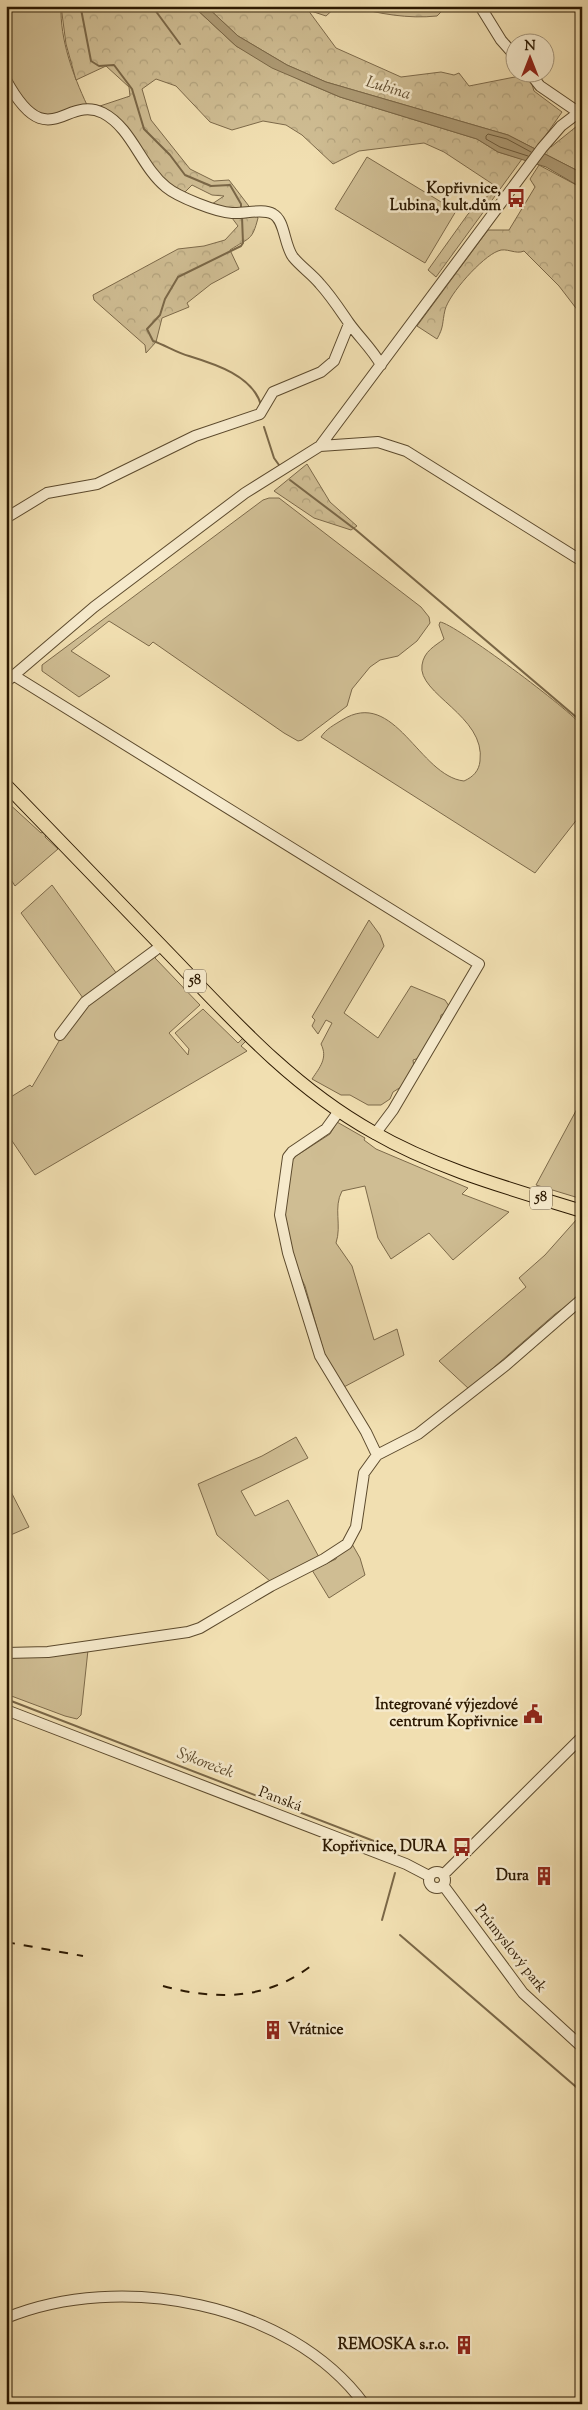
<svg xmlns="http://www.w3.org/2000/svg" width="588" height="2410" font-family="'Sorts Mill Goudy',serif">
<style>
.green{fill:#cfbd93;stroke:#7d6a4a}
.forest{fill:url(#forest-crowns);stroke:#7d6a4a}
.water{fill:#ae9b75;stroke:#7a6747}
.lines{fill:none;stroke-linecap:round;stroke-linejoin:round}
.shore{stroke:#6c5a3b;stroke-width:1}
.stream{stroke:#7a6747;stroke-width:2}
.minor-casing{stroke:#5c4a2d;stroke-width:12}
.major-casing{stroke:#2b1801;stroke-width:14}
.minor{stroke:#f6eacc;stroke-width:10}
.major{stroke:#f1dfb1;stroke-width:12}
.rail{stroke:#2b1801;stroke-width:2;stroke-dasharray:9 9;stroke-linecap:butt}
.labels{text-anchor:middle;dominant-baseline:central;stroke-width:5;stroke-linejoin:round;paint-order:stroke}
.shield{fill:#f6eacc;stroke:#68573e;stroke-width:1}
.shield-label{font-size:14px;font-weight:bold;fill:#2b1801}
.poi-label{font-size:15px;font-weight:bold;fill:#2b1801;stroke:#f6eacc;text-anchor:end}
.street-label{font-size:15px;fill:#2b1801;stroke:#f6eacc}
.water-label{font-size:16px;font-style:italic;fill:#5f4c2f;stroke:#f6eacc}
</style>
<defs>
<pattern id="forest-crowns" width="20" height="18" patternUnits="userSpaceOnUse" patternTransform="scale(1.25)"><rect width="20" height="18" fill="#cfbd93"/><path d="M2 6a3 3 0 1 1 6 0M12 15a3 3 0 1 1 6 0" fill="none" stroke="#b2a27d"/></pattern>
</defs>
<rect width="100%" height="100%" fill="#f1dfb1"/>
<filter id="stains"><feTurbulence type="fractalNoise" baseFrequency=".004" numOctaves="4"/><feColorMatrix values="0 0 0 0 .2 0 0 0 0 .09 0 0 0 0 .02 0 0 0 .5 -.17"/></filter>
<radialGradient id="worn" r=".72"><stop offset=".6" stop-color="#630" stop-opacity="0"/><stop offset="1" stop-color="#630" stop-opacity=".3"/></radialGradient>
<path class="green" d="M6,6h55c-1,34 12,69 26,99l-2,2 -40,9c-45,-24 -39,-65 -39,-110z
M367,157l89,54 -31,52 -90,-54z
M269,498h10l142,109 8,10 1,6 -13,18 -19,15 -18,4 -10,7 -18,22 -5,17 -45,34 -4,1 -14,-8 -131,-91 -4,4 -40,-25 -38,30 39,25 -31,21 -37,-26v-6l221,-165z
M440,622c14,1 132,89 142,104v87l-47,60 -214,-136c5,-8 13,-12 21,-17 53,-33 77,56 122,61 9,-4 15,-10 16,-20 6,-45 -63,-67 -58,-96 2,-14 13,-19 22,-26l-5,-14z
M6,801l35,32 2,-1 3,2 -1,3 13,12 -43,37 -9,-14z
M52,885l65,89 -34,24 -62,-85z
M369,920l11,15 4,11 -40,67 34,25 33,-52 34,14 4,6 -4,7 -4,2 -1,6 -21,37 -6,2 1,8 -13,19 -8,5 -3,7 -9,6h-13l-18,-10h-9l-29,-16c8,-12 16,-21 9,-35l11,-21 -6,-3 -8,14 -6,-8 3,-6 -3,-3z
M159,952l-4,6 45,47 -31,28 19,22 1,-6 -14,-16 28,-24 35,34 5,-5 3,3 -5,5 6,5 -212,124 -29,-43v-32l24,-15 2,2 30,-51 21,-28z
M578,1107l4,2v90l-46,-14z
M337,1122l28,16 -1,2 12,9 92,39 -6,6 47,18 -56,48 -24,-27 -38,26 -13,-21 -13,-52 -23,5c-9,17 0,34 -6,52l16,23 22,74 23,-11 7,26 -62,33 -17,-32 -20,-70 -13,-27 -8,-51 9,-50 37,-24z
M577,1219l5,2v74l-27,19 -86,75 -30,-28 87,-74 -7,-9 26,-23z
M296,1437l12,21 -67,33 14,25 33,-16 32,59 -49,23 -54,-47 -19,-51 64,-28z
M8,1486l21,41 -23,10v-50z
M352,1544l8,14 5,17 -36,23 -17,-28 24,-11 1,-4z
M88,1650l-7,65 -4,4 -12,-3 -59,-22v-38z"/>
<path class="forest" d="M61,6h132l43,40 66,35 38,16 137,42 21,13 24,7 -86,118 -8,-7 40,-56 25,-23 1,-6 -50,-33 -20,-9 -65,8 -26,13 -31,-29 -16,-10 -23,-4 -31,9 -22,-8 -34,-36 -20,-7 -14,10 9,31 39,49 24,12 15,-1 29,38c-6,23 -8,19 -28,32l9,19 -28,15 -24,19 2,4 -27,11 -6,24 -10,11 -1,-8 -51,-45 -1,-5 85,-46 26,-3 21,-6 13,-14 -6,-8 -20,-14 12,-8 -12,-1 -20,-10 -8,8 -17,-9 -70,-77 33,-11 -1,-9 -23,-21 -30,14 -10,-36z
M206,6h131l-11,10 -18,-6 28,38 65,29 40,-5 13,3 5,-2 10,13 56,-11 6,6 3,10 28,21 -21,30 10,5 26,-21 5,4v43l-74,-38 -182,-53 -39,-17 -49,-29z
M350,6h91l3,3 -7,7c-29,3 -57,-2 -87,-10z
M539,165l43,23v128l-23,-30 -35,-35c-8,4 -18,-4 -26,0 -16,6 -49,43 -53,59 -3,13 -1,17 -8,29l-20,-13 71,-96h21l26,-43 -5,-8z
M307,464l23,38 27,24 -6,4 -37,-12 -40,-27z"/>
<path class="water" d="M193,6h13l32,30 49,29 39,17 182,53 74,38v15l-36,-21 -48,-15 -21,-13 -137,-42 -68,-29 -36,-22z"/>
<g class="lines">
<path class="shore" d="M528,156l-28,-9 -14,-8v-3l2,-2 19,5 24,13"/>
<path class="stream" d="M84,6l-3,3 10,52 8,5 15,-1 18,24 12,40 26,26 15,20 26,11 19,-1 11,19v6
M152,6l28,38
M242,217l1,26 -2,3 -63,31 -13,22 -5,16 -13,14 6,12c12,4 24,12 36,15 26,8 64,20 72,49
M264,427l10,31 5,7
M290,480l66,50 226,192
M6,1699l386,149 1,4
M382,1920l13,-47
M400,1935l182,157"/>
<g class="minor-casing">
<path id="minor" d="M480,6l21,34 15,17
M529,72l11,14 38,26
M6,80c42,77 59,14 97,33 29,15 38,54 63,74 12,10 50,25 66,26 12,1 31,-5 41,1 12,6 11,31 20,43 8,10 19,17 27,27 11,12 20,26 29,39 10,14 24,27 32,42
M320,446l58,-4 28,9 176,110
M6,518l41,-25 50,-9 98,-48 65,-22 13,-22 48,-20 13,-11 15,-37
M13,675l466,289 -86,146 -18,24
M6,682l88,-75 151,-114 75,-47 222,-298 19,-22 21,-16
M60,1035l25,-33 76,-56
M339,1111l-13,18 -34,23 -4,5 -8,58 8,38 32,103 46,76 11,23
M6,1653l42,-1 140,-20 12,-4 71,-42 53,-27 23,-15 9,-17 8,-54 13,-18 41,-21 88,-69 76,-66
M6,1710l400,154 23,12
M429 1880a8 8 0 1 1 16 0a8 8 0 1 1-16 0Z
M443,1875l139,-138
M443,1885l80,108 59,54
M6,2318c114,-47 283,-16 358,86"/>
</g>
<g class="major-casing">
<path id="major" d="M6,785c57,59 114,118 171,177 60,63 119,127 196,170 64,37 138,57 209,79"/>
</g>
<use href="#minor" class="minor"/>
<use href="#major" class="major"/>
<path class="rail" d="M6,1927l4,2
M6,1942l77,14
M163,1986c55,15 107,14 153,-24"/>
</g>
<defs>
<g id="bus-bare" transform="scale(1.5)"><path d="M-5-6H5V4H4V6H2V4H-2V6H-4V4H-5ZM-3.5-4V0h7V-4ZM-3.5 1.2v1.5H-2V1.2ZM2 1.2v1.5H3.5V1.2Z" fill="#8f2418" stroke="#f6eacc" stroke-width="2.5" paint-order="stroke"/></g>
<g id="civic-bare" transform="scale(1.5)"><path d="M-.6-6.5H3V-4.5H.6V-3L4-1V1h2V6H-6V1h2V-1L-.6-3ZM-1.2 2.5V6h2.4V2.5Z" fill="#8f2418" stroke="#f6eacc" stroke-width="2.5" paint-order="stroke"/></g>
<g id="building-bare" transform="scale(1.5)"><path d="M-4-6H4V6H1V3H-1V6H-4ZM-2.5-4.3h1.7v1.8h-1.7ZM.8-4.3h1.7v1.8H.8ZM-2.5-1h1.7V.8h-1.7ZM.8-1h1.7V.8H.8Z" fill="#8f2418" stroke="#f6eacc" stroke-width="2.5" paint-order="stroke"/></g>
</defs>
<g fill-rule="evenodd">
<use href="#bus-bare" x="516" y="198"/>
<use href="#civic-bare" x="533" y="1714"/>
<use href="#bus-bare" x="462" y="1847"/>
<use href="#building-bare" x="544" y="1876"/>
<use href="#building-bare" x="273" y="2030"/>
<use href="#building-bare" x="464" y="2345"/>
</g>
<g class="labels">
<g class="shield">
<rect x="184" y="969.5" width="22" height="23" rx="4"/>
<rect x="530" y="1186.5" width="22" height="23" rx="4"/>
</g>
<g class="shield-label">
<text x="195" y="981">58</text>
<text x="541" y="1198">58</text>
</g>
<g class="poi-label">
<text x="501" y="189">Kopřivnice,<tspan x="501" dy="17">Lubina, kult.dům</tspan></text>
<text x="518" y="1705">Integrované výjezdové<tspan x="518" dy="17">centrum Kopřivnice</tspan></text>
<text x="447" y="1847">Kopřivnice, DURA</text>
<text x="529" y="1876">Dura</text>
<text x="288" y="2030" text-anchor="start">Vrátnice</text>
<text x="449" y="2345">REMOSKA s.r.o.</text>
</g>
<g class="street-label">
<text transform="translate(280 1800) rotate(21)">Panská</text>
<text transform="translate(510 1949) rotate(52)">Průmyslový park</text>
</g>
<g class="water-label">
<text transform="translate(388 89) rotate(17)">Lubina</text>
<text transform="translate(205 1764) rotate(21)">Sýkoreček</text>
</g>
</g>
<rect width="588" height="2410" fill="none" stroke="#f1dfb1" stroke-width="25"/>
<rect x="8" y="8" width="573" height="2395" fill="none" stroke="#2b1801" stroke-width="2.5"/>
<rect x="12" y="12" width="563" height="2385" fill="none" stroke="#2b1801"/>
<g transform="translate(530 58)"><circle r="24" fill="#f6eacc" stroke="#a5967b"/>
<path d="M0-4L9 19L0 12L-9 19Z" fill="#8f2418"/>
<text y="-8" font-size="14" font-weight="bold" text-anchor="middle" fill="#2b1801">N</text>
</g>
<rect width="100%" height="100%" filter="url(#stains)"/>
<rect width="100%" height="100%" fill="url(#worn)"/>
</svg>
